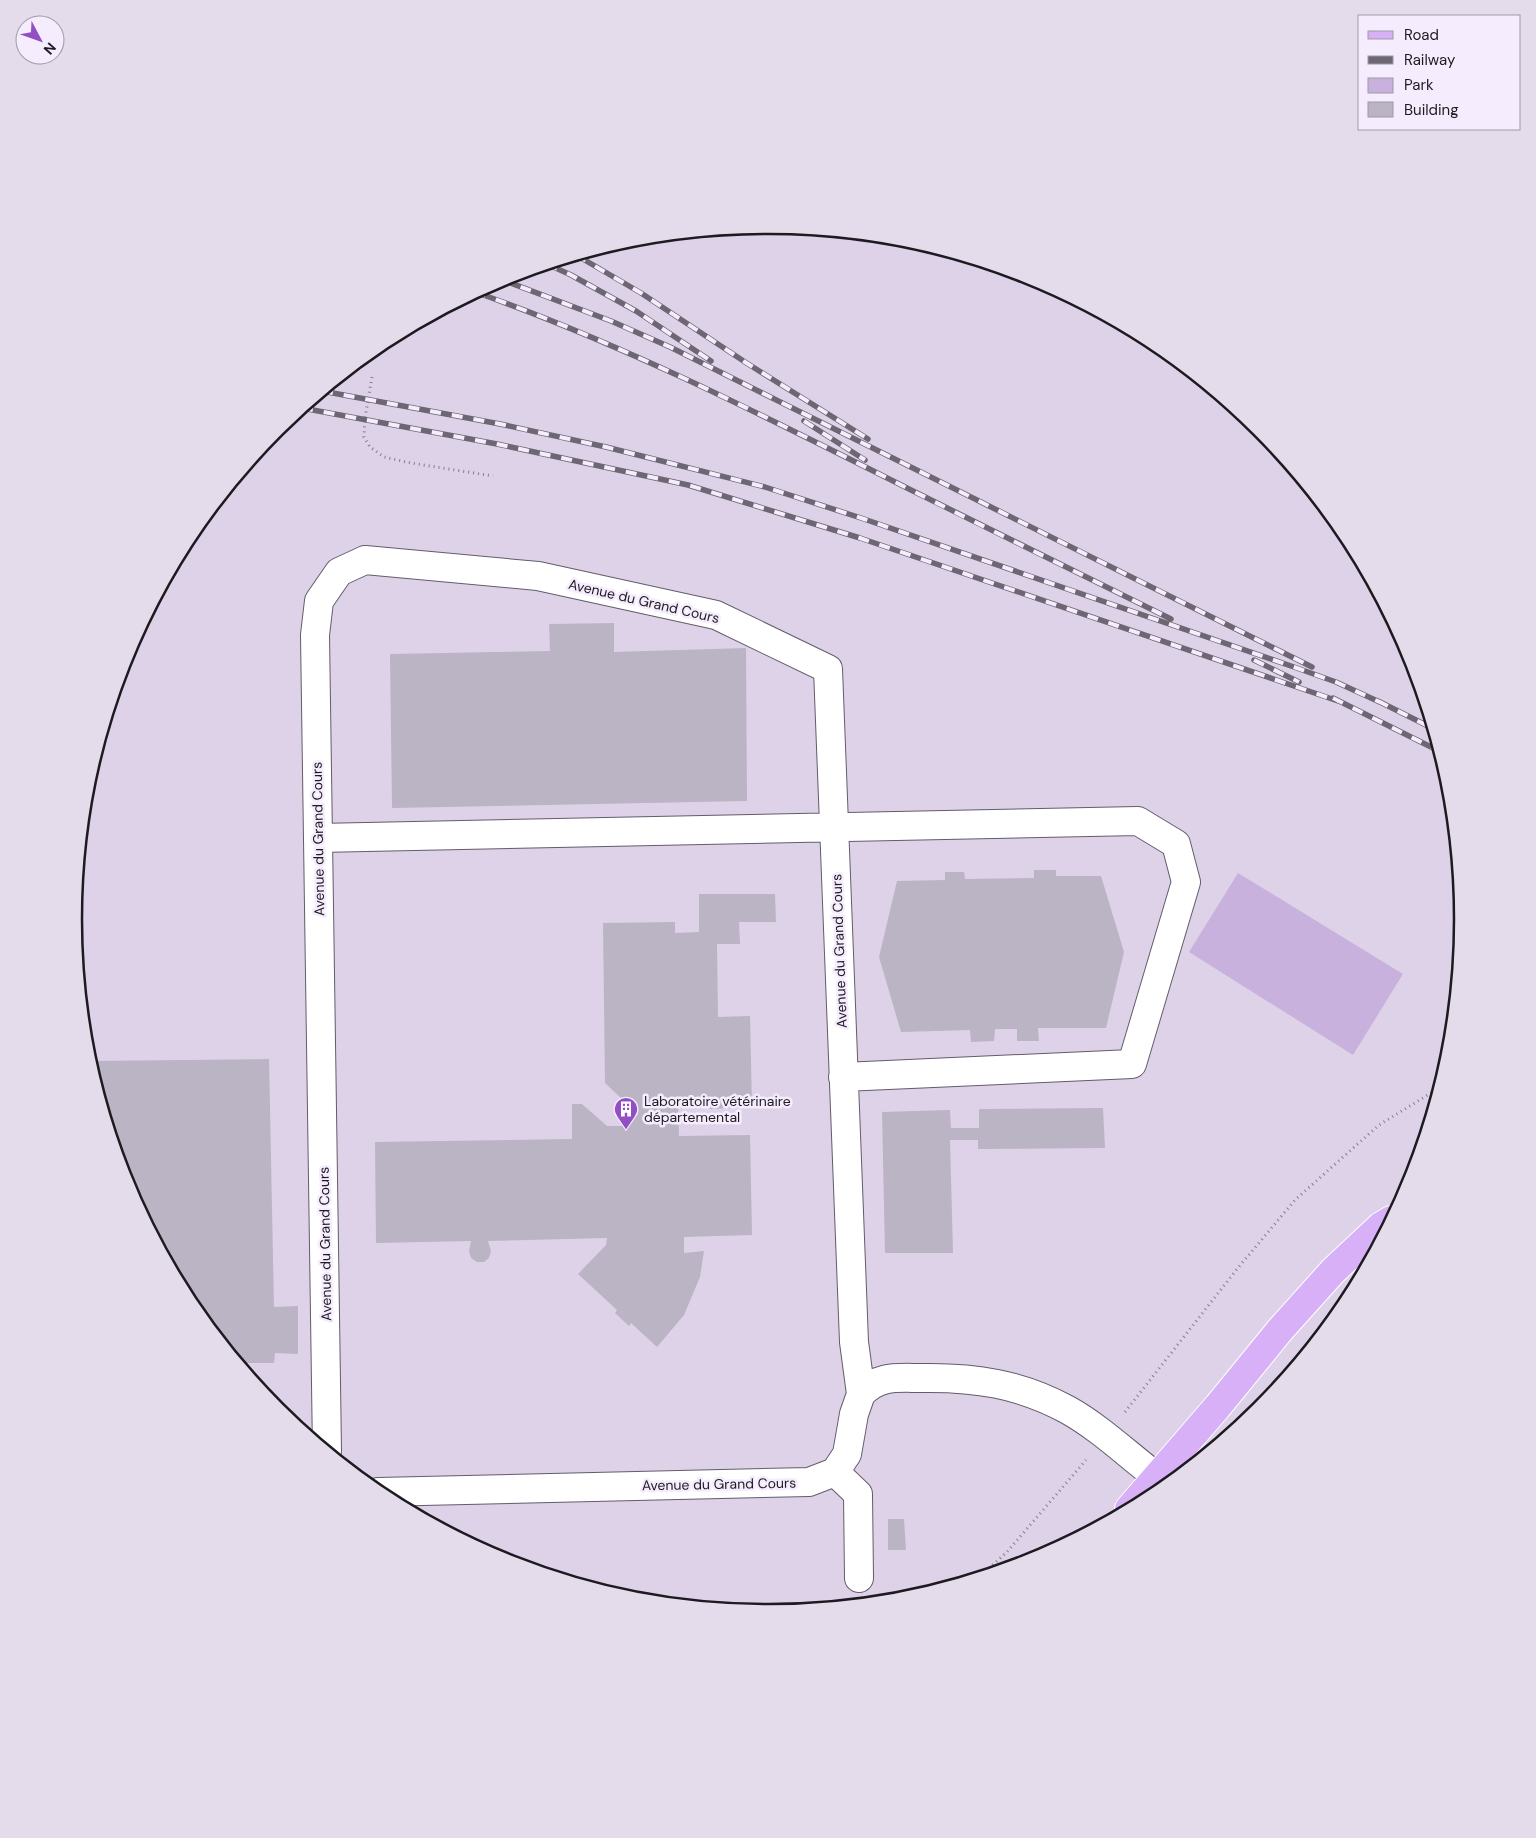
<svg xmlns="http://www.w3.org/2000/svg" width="1536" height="1838" font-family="'DM Sans',sans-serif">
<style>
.built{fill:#ded2e9}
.green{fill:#c8b2dd}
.building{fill:#bbb4c4}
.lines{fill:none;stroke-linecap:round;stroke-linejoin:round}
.minor-casing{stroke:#635c6a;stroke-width:30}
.major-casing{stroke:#fff;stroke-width:30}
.path{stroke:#857f8b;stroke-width:3;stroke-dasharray:1 4;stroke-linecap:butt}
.minor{stroke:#fff;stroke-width:28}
.major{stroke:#d7b0f8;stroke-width:28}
.rail-casing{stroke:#6c6772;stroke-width:5.5}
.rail{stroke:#f5edfd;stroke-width:4;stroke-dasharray:11;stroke-linecap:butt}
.labels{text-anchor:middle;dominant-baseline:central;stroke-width:5;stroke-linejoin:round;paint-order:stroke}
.street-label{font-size:14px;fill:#1d1a20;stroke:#f5edfd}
.poi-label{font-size:14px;fill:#1d1a20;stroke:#f5edfd;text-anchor:start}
.rim{fill:none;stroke:#1d1a20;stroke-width:2.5}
</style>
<rect width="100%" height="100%" fill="#e7dff0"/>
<path class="built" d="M76 919a692 692 0 1 1 1384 0a692 692 0 1 1-1384 0Z"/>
<path class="green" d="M1238,873l165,101 -50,81 -164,-103z"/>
<path class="building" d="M614,623v29l132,-4 1,153 -355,7 -2,-154 160,-3 -1,-27z
M1034,870h22v6h45l23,76 -18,76h-68l1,13h-22v-12h-22l-1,12 -23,1 -1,-12 -69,2 -22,-75 18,-76 48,-1v-8h19l1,7 69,-1z
M699,894h76l1,28h-37l1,22h-23l1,73 32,-1 2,91 -42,2v-11l-32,1 1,37 71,-1 2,100 -68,2v16l20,-2 -4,26 -16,38 -27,32 -26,-24 -2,3 -14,-13 2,-3 -39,-36 28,-29 1,-7 -119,3 3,10 -2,7 -5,4h-7l-6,-4 -2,-7 2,-10 -95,2 -1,-101 197,-3v-35h10l25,22h16l-1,-27 -17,-16 -2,-160 72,-1v11l24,-1z
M269,1059l5,248 24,-1v48l-23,-1 -1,10h-35l-48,-59 -65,-120 -37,-123z
M1103,1108l2,40 -127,1v-9h-28l3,113h-68l-3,-141 68,-2 1,18h28v-19z
M888,1519h16l2,31h-18z"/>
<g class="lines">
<g class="minor-casing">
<path id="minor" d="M318,838l820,-17 38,23 10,38 -54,182 -289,13
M861,1394c18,-19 35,-16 60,-16 54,-1 99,6 147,32 32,18 60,45 89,67
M327,1451l-12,-816 4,-34 20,-29 26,-12 173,16 178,39 112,54 26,673 7,52 -7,20 -7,40 -12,18 -26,10 -431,10
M835,1472l23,22 1,84"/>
</g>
<g class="major-casing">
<path id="major" d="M1129,1509l89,-103 62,-76 53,-59 48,-45 10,-6"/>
</g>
<path class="path" d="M372,377l-7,41 -1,19 6,10 14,10 27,6 82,13
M1125,1412l112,-143 58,-69 84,-75 60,-37
M972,1579l13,-7 22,-20 79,-92
M721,1609l119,-5"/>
<use href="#minor" class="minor"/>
<use href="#major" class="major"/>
<g class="rail-casing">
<path id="rail" d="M576,255l65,38 104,69 123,77
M547,264l24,11 65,36 75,50
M500,279l111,42 59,26 642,320
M475,292c151,53 293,126 436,198 87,44 174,86 260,129
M322,391l178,33 106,23 159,40 99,32 430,148 42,15 48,22
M302,408l195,36 191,41 172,53 478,163
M804,421l61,39
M1254,660l45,22
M1333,698l106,53
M1378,701l54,27"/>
</g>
<use href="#rail" class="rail"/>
</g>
<defs>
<g id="building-pin" transform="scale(1.25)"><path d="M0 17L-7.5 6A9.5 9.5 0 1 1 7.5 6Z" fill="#924fc4" stroke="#f5edfd"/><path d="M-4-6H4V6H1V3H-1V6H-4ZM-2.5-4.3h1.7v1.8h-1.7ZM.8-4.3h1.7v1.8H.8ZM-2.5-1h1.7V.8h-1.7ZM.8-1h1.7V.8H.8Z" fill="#fff"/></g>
</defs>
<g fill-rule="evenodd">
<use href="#building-pin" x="626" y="1109"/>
</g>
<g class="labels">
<g class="street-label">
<text transform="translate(644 601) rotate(13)">Avenue du Grand Cours</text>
<text transform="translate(318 839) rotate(-91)">Avenue du Grand Cours</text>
<text transform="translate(839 951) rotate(-92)">Avenue du Grand Cours</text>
<text transform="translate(325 1244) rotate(-91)">Avenue du Grand Cours</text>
<text transform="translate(719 1484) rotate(-1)">Avenue du Grand Cours</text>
</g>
<g class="poi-label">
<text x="644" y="1101">Laboratoire vétérinaire<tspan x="644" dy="16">départemental</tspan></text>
</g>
</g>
<path d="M0 0H1536V1838H0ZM767 234H769A685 685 0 0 1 1454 919V919A685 685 0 0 1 769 1604H767A685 685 0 0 1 82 919V919A685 685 0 0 1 767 234Z" fill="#e4dceb" fill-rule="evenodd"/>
<path class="rim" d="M767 234H769A685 685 0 0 1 1454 919V919A685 685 0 0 1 769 1604H767A685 685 0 0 1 82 919V919A685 685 0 0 1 767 234Z"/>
<rect x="1358" y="15" width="162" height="115" fill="#f5edfd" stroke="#9f99a5"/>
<rect x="1368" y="31" width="25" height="8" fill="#d7b0f8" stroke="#9f99a5"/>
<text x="1404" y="40" font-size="15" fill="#1d1a20">Road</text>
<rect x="1368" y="56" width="25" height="8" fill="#6c6772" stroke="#9f99a5"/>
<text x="1404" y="65" font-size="15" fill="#1d1a20">Railway</text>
<rect x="1368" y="78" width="25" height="15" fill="#c8b2dd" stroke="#9f99a5"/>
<text x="1404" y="90" font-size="15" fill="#1d1a20">Park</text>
<rect x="1368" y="102" width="25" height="15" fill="#bbb4c4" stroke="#9f99a5"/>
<text x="1404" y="115" font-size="15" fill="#1d1a20">Building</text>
<g transform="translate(40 40) rotate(131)"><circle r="24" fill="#f5edfd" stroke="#9f99a5"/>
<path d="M0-4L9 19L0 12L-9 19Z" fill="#924fc4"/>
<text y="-8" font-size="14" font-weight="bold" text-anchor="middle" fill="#1d1a20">N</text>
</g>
</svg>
